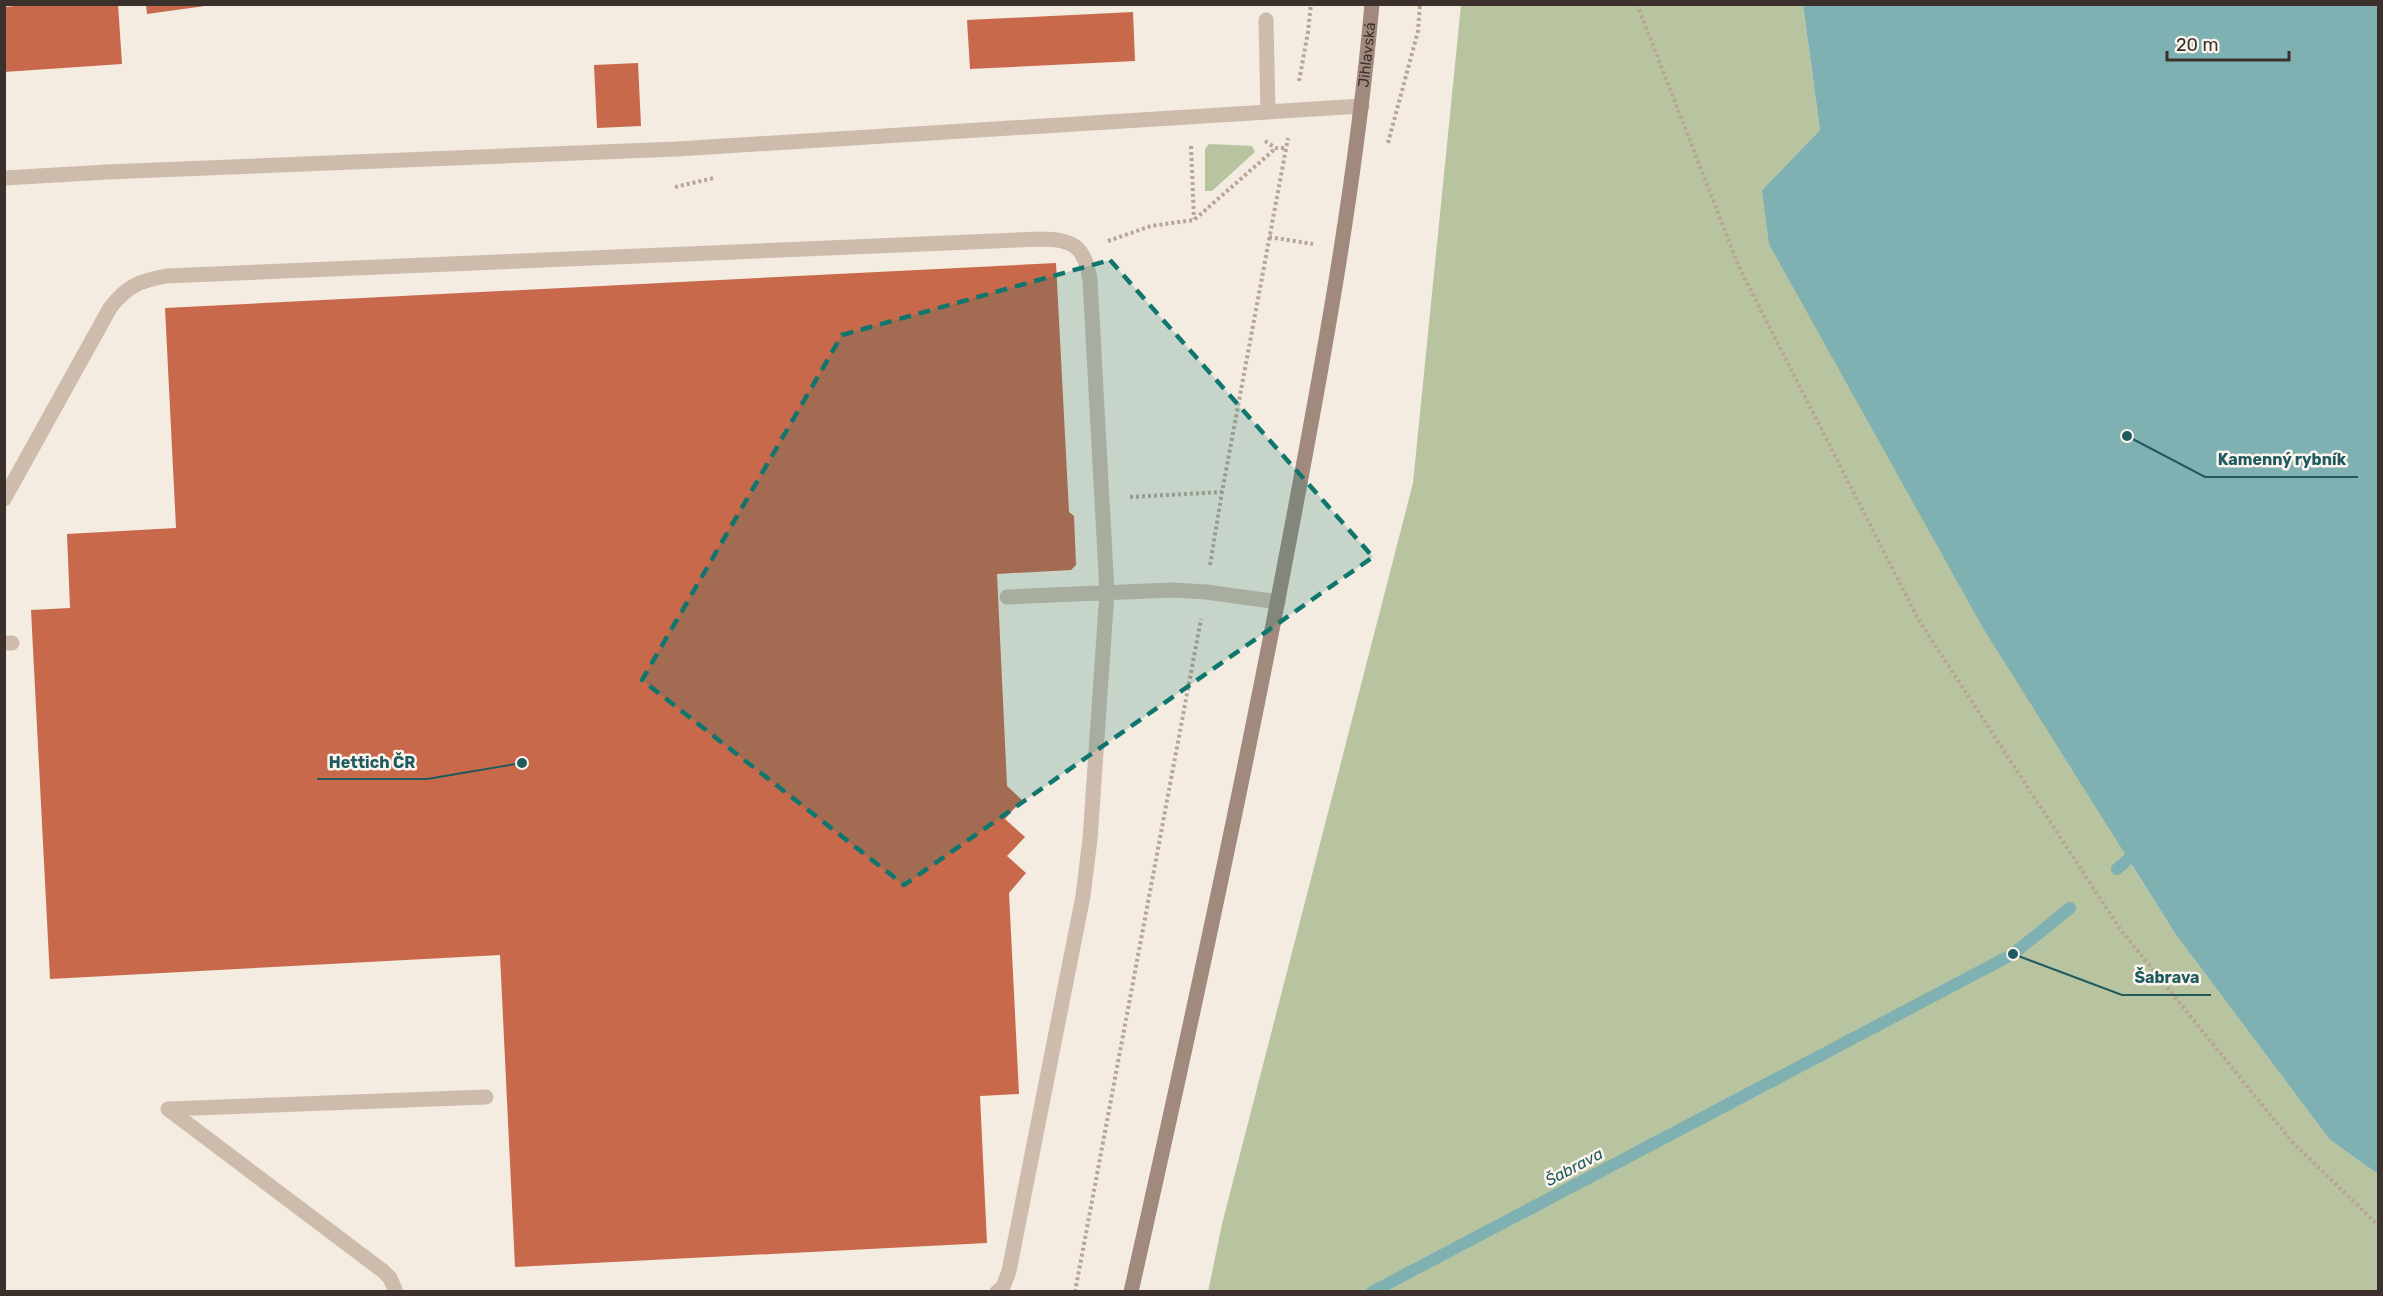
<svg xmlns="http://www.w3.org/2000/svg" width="2383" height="1296" font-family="Rubik,sans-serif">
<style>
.green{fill:#b8c4a0}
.water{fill:#7fb0b2}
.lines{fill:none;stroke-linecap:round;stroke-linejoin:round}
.stream{stroke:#7fb0b2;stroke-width:12}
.building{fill:#c8694b}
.path{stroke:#b9a596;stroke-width:4;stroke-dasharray:3 3;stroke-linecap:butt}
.lane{stroke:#cdbbac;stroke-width:15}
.secondary{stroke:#a18a7d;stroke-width:15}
.marked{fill:#0f766e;fill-opacity:0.2;stroke:#0f766e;stroke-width:4.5;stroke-dasharray:12 8;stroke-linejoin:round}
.labels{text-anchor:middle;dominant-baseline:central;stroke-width:5;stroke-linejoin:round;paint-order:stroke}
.street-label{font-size:15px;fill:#3b302b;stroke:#fbf5ee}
.water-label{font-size:16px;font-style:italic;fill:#1f5a5e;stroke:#fbf5ee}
.leader{fill:none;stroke:#1f5a5e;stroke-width:2}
.callout-dot{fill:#1f5a5e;stroke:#fbf5ee;stroke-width:2}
.callout-label{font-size:16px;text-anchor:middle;font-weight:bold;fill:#1f5a5e;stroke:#fbf5ee;stroke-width:5;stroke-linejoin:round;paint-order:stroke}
</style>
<rect width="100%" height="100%" fill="#f4ebe1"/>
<path class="green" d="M1461,5h342l17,125 -58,60 366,669 48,76 154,205 48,34v117l-1170,1 14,-68 191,-741z
M1209,144l43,2 3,6 -43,39h-7v-42z"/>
<path class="water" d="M1803,5h575v1169l-48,-34 -154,-205 -193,-307 -214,-384 -7,-54 58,-60z"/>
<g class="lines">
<path class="stream" d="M2117,869l22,-19
M1372,1292l641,-338 57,-46"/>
</g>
<path class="building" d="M38,4h80l4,60 -118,8v-65z
M146,4h59v2l-58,8z
M1133,12l2,49 -165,8 -3,-49z
M638,63l3,63 -44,2 -3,-63z
M1056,263l13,249 5,4 2,49 -5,5 -74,4 10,212 15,14 -17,19 20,18 -18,19 19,17 -17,20 10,201 -39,2 7,147 -472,24 -15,-312 -450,24 -19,-369 39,-2 -3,-74 109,-6 -11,-220z"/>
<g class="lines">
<path class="path" d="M1637,4l102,263 179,352 202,310 173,214 85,82
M1299,81l9,-49 3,-28
M1265,141l11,7h10
M1388,143l30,-112 2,-27
M1191,146l3,73
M675,187l39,-9
M1269,237l44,7
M1108,241l43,-15 43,-6 82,-72
M1130,497l92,-5
M1210,565l12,-73 66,-354
M1075,1292l126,-673"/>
<path class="lane" d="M1266,20l2,92
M4,178l103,-6 570,-23 685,-43
M4,499l106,-191c17,-22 29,-27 56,-32l874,-37c33,0 45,7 50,41l17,312 -17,247 -7,57 -74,375 -6,16 -6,5
M1007,597l165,-7 34,2 72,10
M4,643h8
M396,1292l-6,-14 -7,-7 -215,-162 318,-12"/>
<path class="secondary" id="s1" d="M1131,1292c57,-253 112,-506 160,-761 33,-174 65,-349 81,-527"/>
</g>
<path class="marked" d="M1110,260l263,297 -469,328 -262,-205 200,-345z"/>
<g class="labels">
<g class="street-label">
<text stroke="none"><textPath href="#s1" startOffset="1260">Jihlavská</textPath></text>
</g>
<g class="water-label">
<text transform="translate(1574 1167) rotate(-28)">Šabrava</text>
</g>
</g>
<path class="leader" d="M2127 436L2205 477H2358M522 763L427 779H317M2013 954L2122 995H2211"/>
<g class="callout-dot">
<circle cx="2127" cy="436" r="6"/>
<circle cx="522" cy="763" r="6"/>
<circle cx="2013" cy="954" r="6"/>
</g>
<g class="callout-label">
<text x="2282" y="465">Kamenný rybník</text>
<text x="372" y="768">Hettich ČR</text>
<text x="2167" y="983">Šabrava</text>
</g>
<rect width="2383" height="1296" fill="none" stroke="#3b302b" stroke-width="12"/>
<path d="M2167 51v9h122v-9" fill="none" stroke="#3b302b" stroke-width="3"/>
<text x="2176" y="51" font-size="18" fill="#3b302b" stroke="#fbf5ee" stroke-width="4.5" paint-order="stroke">20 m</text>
</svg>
